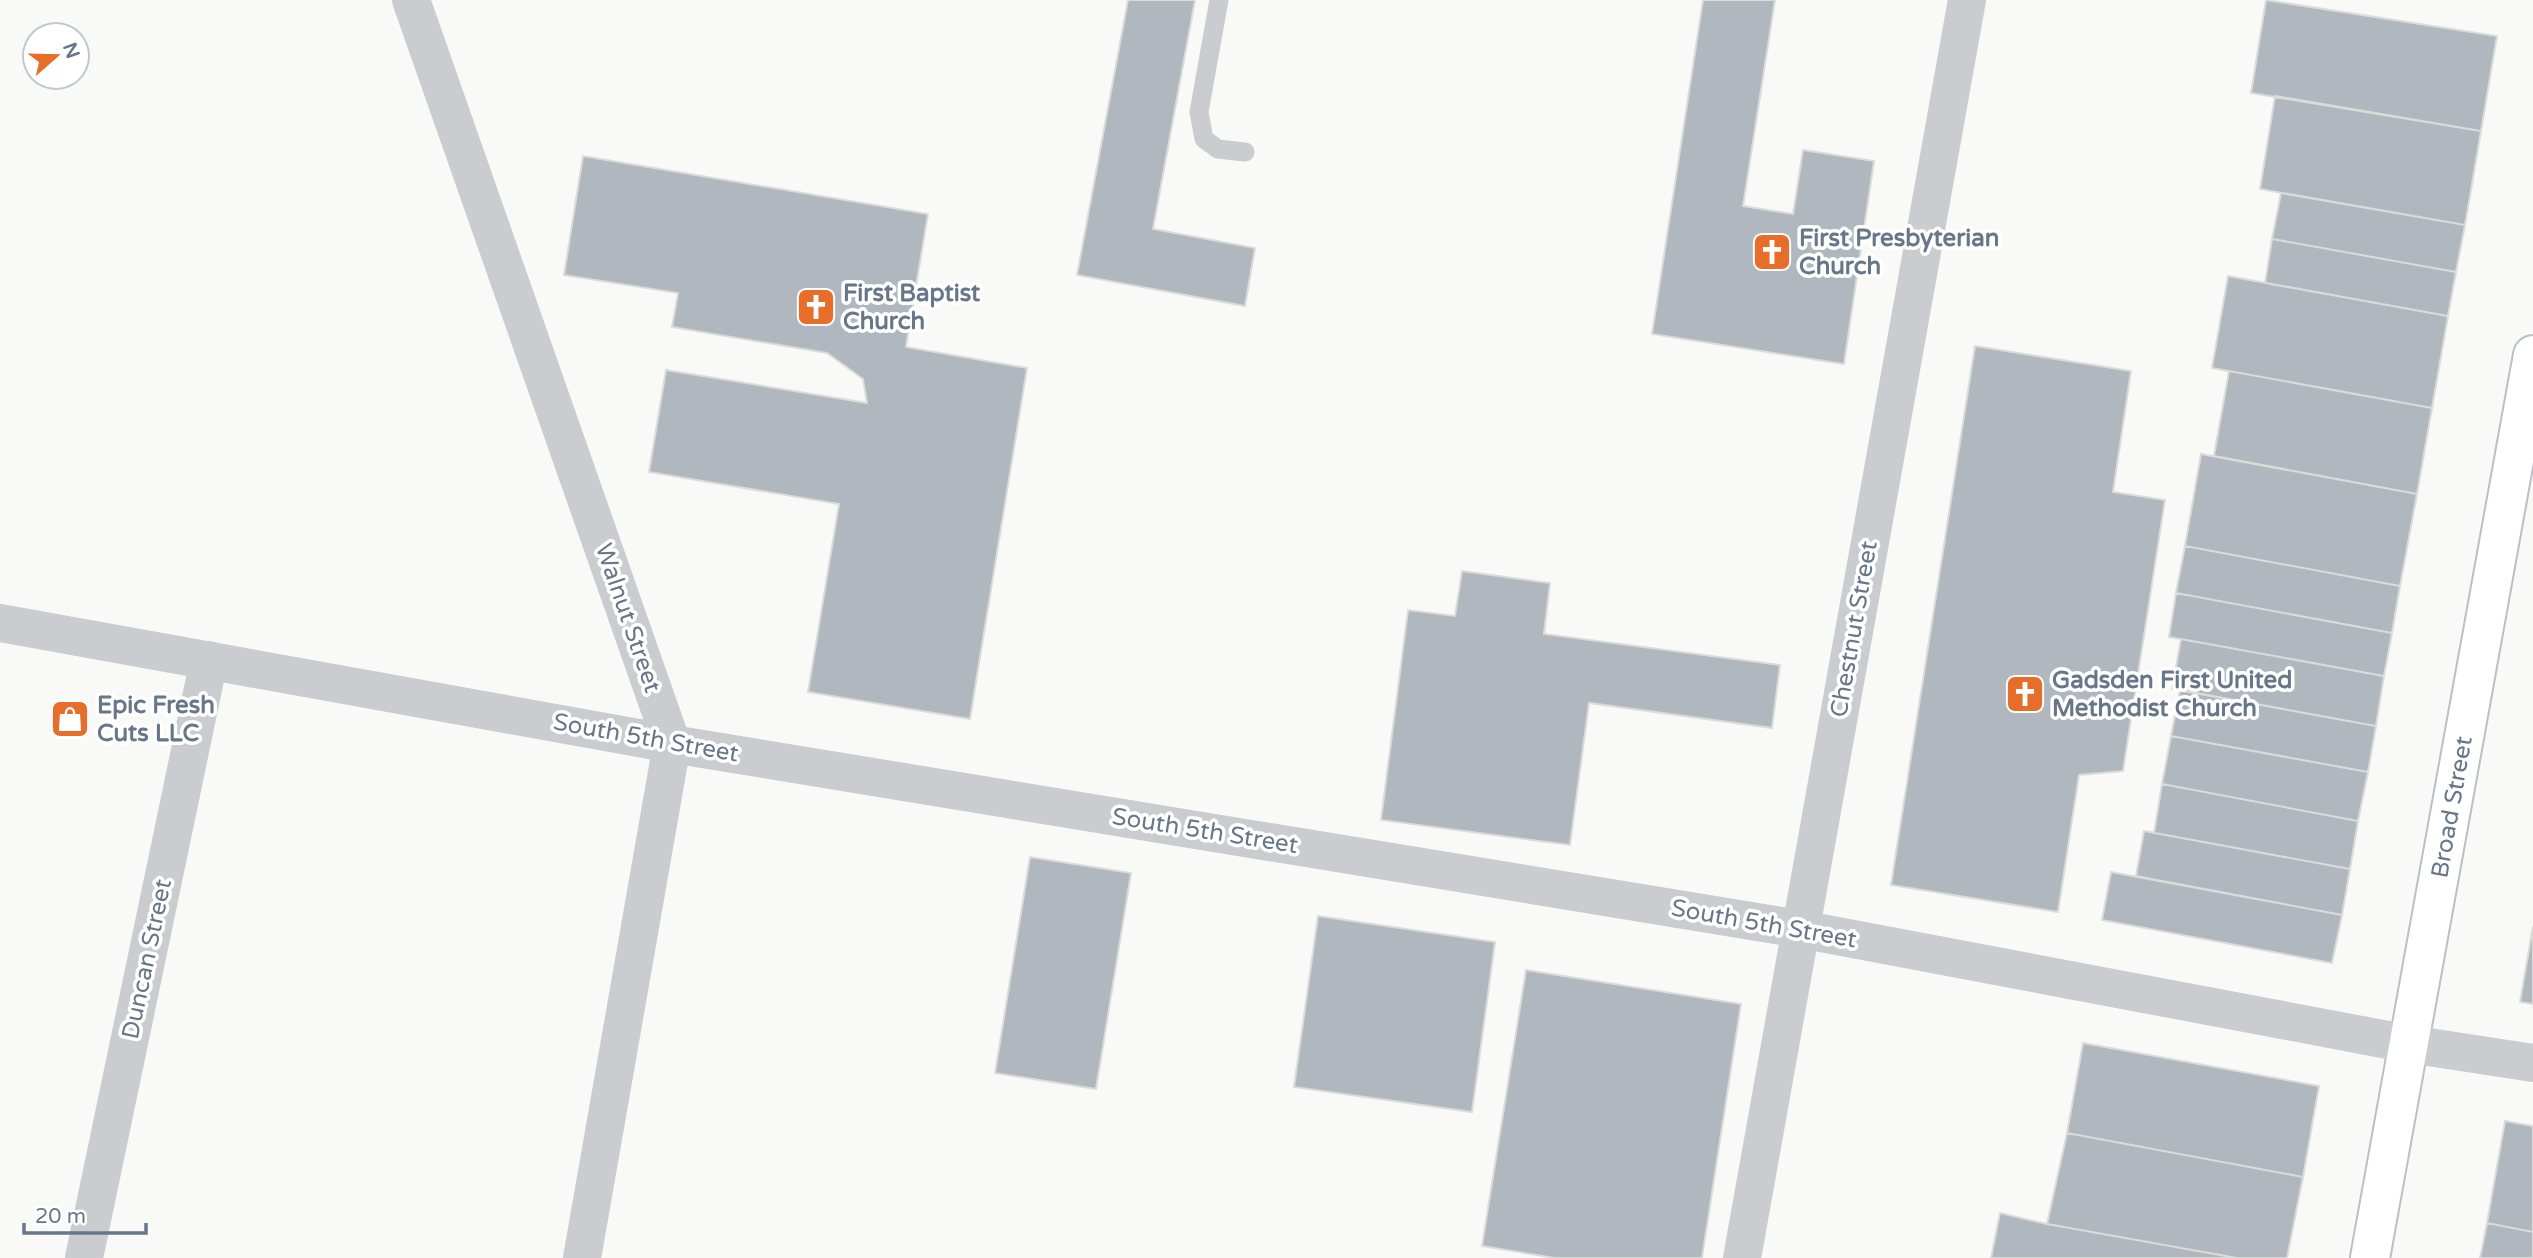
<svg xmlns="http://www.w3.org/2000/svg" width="2533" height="1258" font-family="'Varela Round',sans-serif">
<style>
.building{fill:#b0b7be;stroke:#dbdcd9;stroke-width:2}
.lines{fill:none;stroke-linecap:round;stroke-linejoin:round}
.secondary-casing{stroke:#bcbfc5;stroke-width:42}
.service{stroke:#caccd0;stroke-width:19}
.minor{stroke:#caccd0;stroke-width:38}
.tertiary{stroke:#caccd0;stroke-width:38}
.secondary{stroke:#fff;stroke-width:38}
.labels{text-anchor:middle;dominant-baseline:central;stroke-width:7;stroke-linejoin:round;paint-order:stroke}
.poi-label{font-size:24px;font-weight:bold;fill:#687689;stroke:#fff;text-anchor:start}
.street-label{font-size:24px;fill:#687689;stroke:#fff}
</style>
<rect width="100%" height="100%" fill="#f9faf7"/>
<path class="building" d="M1128,0h67l-42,229 102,19 -10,58 -168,-31z
M1703,0h72l-32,206 50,8 10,-64 71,11 -30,203 -192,-30z
M2266,0l231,36 -16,95 -230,-38z
M2275,96l206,35 -16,94 -205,-36z
M583,156l345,58 -22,133 121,21 -57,351 -162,-27 31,-188 -190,-32 17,-102 201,33 -4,-24 -36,-26 -155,-26 6,-34 -114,-18z
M2281,193l184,32 -9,47 -184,-33z
M2272,239l184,33 -8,44 -183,-33z
M2228,276l220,40 -16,92 -220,-40z
M1975,346l156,25 -18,121 52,8 -42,271 -44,4 -21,137 -167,-27z
M2229,371l203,37 -15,86 -203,-38z
M2201,454l216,40 -17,92 -215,-40z
M2185,546l215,40 -8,47 -216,-40z
M1462,571l88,12 -6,51 236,31 -8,63 -183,-25 -19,142 -189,-25 27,-210 47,6z
M2176,593l216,40 -8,43 -215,-39z
M2181,639l203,37 -8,50 -204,-37z
M2180,690l196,36 -8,46 -197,-36z
M2171,736l197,36 -10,49 -196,-37z
M2162,784l196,37 -8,48 -196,-36z
M2144,831l206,38 -8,46 -206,-39z
M1030,857l101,16 -35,216 -101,-16z
M2111,872l231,43 -10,48 -230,-43z
M1318,916l177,26 -23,170 -178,-25z
M2533,926v78l-13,-2z
M1526,970l215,34 -39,254h-147l-73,-12z
M2083,1043l236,43 -16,91 -236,-44z
M2505,1121l28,5v106l-46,-9z
M2067,1133l236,44 -16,81h-50l-190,-34z
M2000,1213l47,11 190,34h-246z
M2487,1223l46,9v26h-53z"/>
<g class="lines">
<g class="secondary-casing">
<path id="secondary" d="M2370,1258l163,-903"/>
</g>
<path class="service" d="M1219,0l-20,112 5,27 14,10 27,3"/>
<path class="minor" d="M0,623l672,121 1128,185 609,115 124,19
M84,1258l125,-598
M1742,1258l225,-1258"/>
<path class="tertiary" d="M411,0l261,744 -90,514"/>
<use href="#secondary" class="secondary"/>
</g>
<defs>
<g id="church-square" transform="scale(2.0125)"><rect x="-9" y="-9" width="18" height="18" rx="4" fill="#e76e2a" stroke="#fff"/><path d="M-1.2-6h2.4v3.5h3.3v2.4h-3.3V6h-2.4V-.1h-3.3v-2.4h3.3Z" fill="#fff"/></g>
<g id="shop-square" transform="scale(2.0125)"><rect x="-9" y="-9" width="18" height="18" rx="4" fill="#e76e2a" stroke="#fff"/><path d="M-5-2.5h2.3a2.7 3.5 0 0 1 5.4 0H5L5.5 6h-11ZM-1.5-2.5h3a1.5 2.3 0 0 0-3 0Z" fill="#fff"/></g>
</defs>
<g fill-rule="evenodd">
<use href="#church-square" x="1772" y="252"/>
<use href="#church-square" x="816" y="307"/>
<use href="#church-square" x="2025" y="694"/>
<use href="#shop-square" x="70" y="719"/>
</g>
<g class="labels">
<g class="poi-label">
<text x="1799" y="238">First Presbyterian<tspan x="1799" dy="28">Church</tspan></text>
<text x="843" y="293">First Baptist<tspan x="843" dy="28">Church</tspan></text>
<text x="2052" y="680">Gadsden First United<tspan x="2052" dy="28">Methodist Church</tspan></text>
<text x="97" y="705">Epic Fresh<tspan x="97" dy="28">Cuts LLC</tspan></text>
</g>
<g class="street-label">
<text transform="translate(628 618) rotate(71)">Walnut Street</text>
<text transform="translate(1854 629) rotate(-80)">Chestnut Street</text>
<text transform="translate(646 738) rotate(10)">South 5th Street</text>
<text transform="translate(2452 807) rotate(-80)">Broad Street</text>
<text transform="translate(1205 831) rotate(9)">South 5th Street</text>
<text transform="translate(1764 924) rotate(10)">South 5th Street</text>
<text transform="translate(147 959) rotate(-78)">Duncan Street</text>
</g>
</g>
<g transform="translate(56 56) rotate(70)"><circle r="33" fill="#ffffff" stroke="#c3c8d0" stroke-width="2"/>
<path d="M0-5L12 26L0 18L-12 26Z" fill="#e76e2a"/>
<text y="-10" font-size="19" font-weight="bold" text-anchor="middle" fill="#687689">N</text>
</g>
<path d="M24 1223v10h122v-10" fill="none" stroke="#687689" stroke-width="3.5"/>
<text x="35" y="1223" font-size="21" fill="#687689" stroke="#ffffff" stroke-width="5" paint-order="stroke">20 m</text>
</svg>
